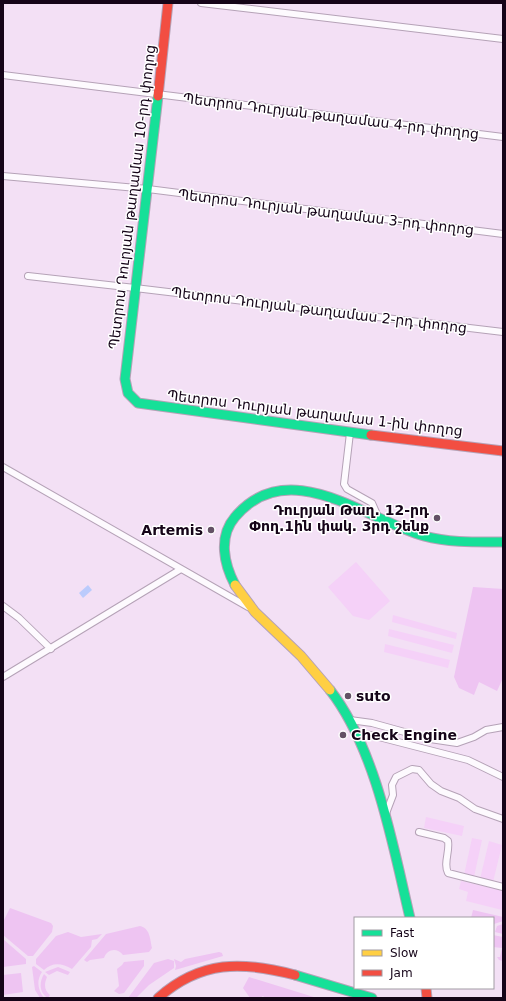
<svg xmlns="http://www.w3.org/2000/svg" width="506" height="1001" font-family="'DejaVu Sans','Noto Sans Armenian',sans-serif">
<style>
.built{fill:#f5d1f8}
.green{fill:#eec4f2}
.water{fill:#bbcbfc}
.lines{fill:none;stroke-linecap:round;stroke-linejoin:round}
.street-casing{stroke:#b5a2b7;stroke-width:8}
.fast-casing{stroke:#b5a2b7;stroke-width:11}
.slow-casing{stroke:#b5a2b7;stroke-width:11}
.jam-casing{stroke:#b5a2b7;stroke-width:11}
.street{stroke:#fdfafe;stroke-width:6}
.fast{stroke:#16e098;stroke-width:9}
.slow{stroke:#ffcf43;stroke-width:9}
.jam{stroke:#f24e42;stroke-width:9}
.poi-dot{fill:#635165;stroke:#fff;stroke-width:1.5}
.labels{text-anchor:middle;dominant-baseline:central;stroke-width:3;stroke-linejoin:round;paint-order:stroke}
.street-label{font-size:14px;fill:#150418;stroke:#fff}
.poi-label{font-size:14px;font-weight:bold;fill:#150418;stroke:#fff;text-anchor:end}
</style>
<rect width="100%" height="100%" fill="#f3e0f5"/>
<path class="built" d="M356,562l34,39 -21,19 -16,-4 -25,-29z
M393,615l64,18 -1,6 -64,-17z
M389,629l65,16 -2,8 -64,-17z
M385,644l65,16 -2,8 -64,-16z
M426,817l38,9 -2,10 -38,-8z
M472,838l10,2 -8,37 -10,-2z
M489,841l13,4 -9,37 -13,-3z
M461,881l42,10 -1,19 -36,-9 2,-9 -9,-3z"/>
<path class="green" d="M473,587l30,2v89l-6,13 -18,-9 -5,13 -15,-7 -5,-11z
M10,908l41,15 2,3 -1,6 -19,24h-5l-25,-21v-13z
M473,910l30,7v4l-9,3 -1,5v-11h-22z
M503,924v10l-8,-2 2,-6z
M140,926c10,2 10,13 12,22l-3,4 -26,3c-6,-8 -16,-6 -19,3l-14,2 -3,2 -3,-2 22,-26z
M68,932l13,5 21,-3 -5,5 -5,1 -1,7 -19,22c-10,-6 -20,-7 -28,1l-8,-6v-5l20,-23z
M493,935l10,2v24l-4,-1 -2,-3h3l2,-9 -9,-1z
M3,939l23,20v5l-23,3z
M219,952l3,1 1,3 -48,14 1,-4 -2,-7 7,3 4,-3z
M168,959l6,2v7l-25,17 -13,13h-8l26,-35z
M144,960v6l-20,27 -5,1 -5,-3 5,-5 -2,-17 5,-4 2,-3z
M34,966l8,6c-6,9 -4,18 2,26h-4l-5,-8 -3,-23z
M58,967l12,5 -2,3 -11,-4 -8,4 -4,-3z
M21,973l2,19 -20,3v-20z
M44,974l3,3c-3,7 -3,13 3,18l-2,3c-9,-5 -9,-16 -4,-24z
M249,977l68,21h-52l-2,-2 -3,2h-10l-7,-10z"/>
<path class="water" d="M88,585l4,5 -9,8 -4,-5z"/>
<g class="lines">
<g class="street-casing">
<path id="street" d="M201,3l302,36
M3,75l500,62
M3,176l145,13 355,45
M28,276l107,12 368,44
M350,433l-6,51 3,5 25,14 7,16
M3,467l245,140
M3,606l16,12 32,31
M3,677l178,-108
M350,720l22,3 58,16 27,4 17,-6 12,-7 17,-3
M357,734l14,1 97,25 35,17
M385,816l8,-21 -1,-10 4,-8 16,-8 7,1 12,14 10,7 18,7 16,11 28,10
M419,832l25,6 4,3c2,11 -5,22 0,32l55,14"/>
</g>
<g class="fast-casing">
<path id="fast" d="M158,96l-33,283 3,14 10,10 233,32
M235,585c-11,-21 -17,-48 0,-68 53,-63 130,2 189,19 26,7 53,6 79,6
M330,690c46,59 63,156 80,228
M295,975l77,23"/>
</g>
<g class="slow-casing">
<path id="slow" d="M235,585l20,27 46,44 29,34"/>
</g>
<g class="jam-casing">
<path id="jam" d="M158,96l10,-93
M371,435l132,16
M426,988l1,10
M158,998c43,-38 84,-37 137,-23"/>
</g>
<use href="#street" class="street"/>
<use href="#fast" class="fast"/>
<use href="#slow" class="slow"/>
<use href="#jam" class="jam"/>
</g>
<g class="poi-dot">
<circle cx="437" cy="518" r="4"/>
<circle cx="211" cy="530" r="4"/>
<circle cx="348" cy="696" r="4"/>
<circle cx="343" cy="735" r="4"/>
</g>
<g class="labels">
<g class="street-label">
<text transform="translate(331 116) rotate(7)">Պետրոս Դուրյան թաղամաս 4-րդ փողոց</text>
<text transform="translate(132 197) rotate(-83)">Պետրոս Դուրյան թաղամաս 10-րդ փողոց</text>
<text transform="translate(326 212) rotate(7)">Պետրոս Դուրյան թաղամաս 3-րդ փողոց</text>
<text transform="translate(319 310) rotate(7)">Պետրոս Դուրյան թաղամաս 2-րդ փողոց</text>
<text transform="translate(315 413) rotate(7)">Պետրոս Դուրյան թաղամաս 1-ին փողոց</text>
</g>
<g class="poi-label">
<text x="429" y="510">Դուրյան Թաղ. 12-րդ<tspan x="429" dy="16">Փող.1ին փակ․ 3րդ շենք</tspan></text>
<text x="203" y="530">Artemis</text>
<text x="356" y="696" text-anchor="start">suto</text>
<text x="351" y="735" text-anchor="start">Check Engine</text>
</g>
</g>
<rect width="506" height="1001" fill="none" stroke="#150418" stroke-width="8"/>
<rect x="354" y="917" width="140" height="72" fill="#ffffff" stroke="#a19ba3"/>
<rect x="362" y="930" width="20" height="6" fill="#16e098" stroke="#a19ba3"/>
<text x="390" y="937" font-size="12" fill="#150418">Fast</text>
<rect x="362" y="950" width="20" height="6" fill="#ffcf43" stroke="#a19ba3"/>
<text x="390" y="957" font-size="12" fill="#150418">Slow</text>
<rect x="362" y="970" width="20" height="6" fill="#f24e42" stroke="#a19ba3"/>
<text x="390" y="977" font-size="12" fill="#150418">Jam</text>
</svg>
